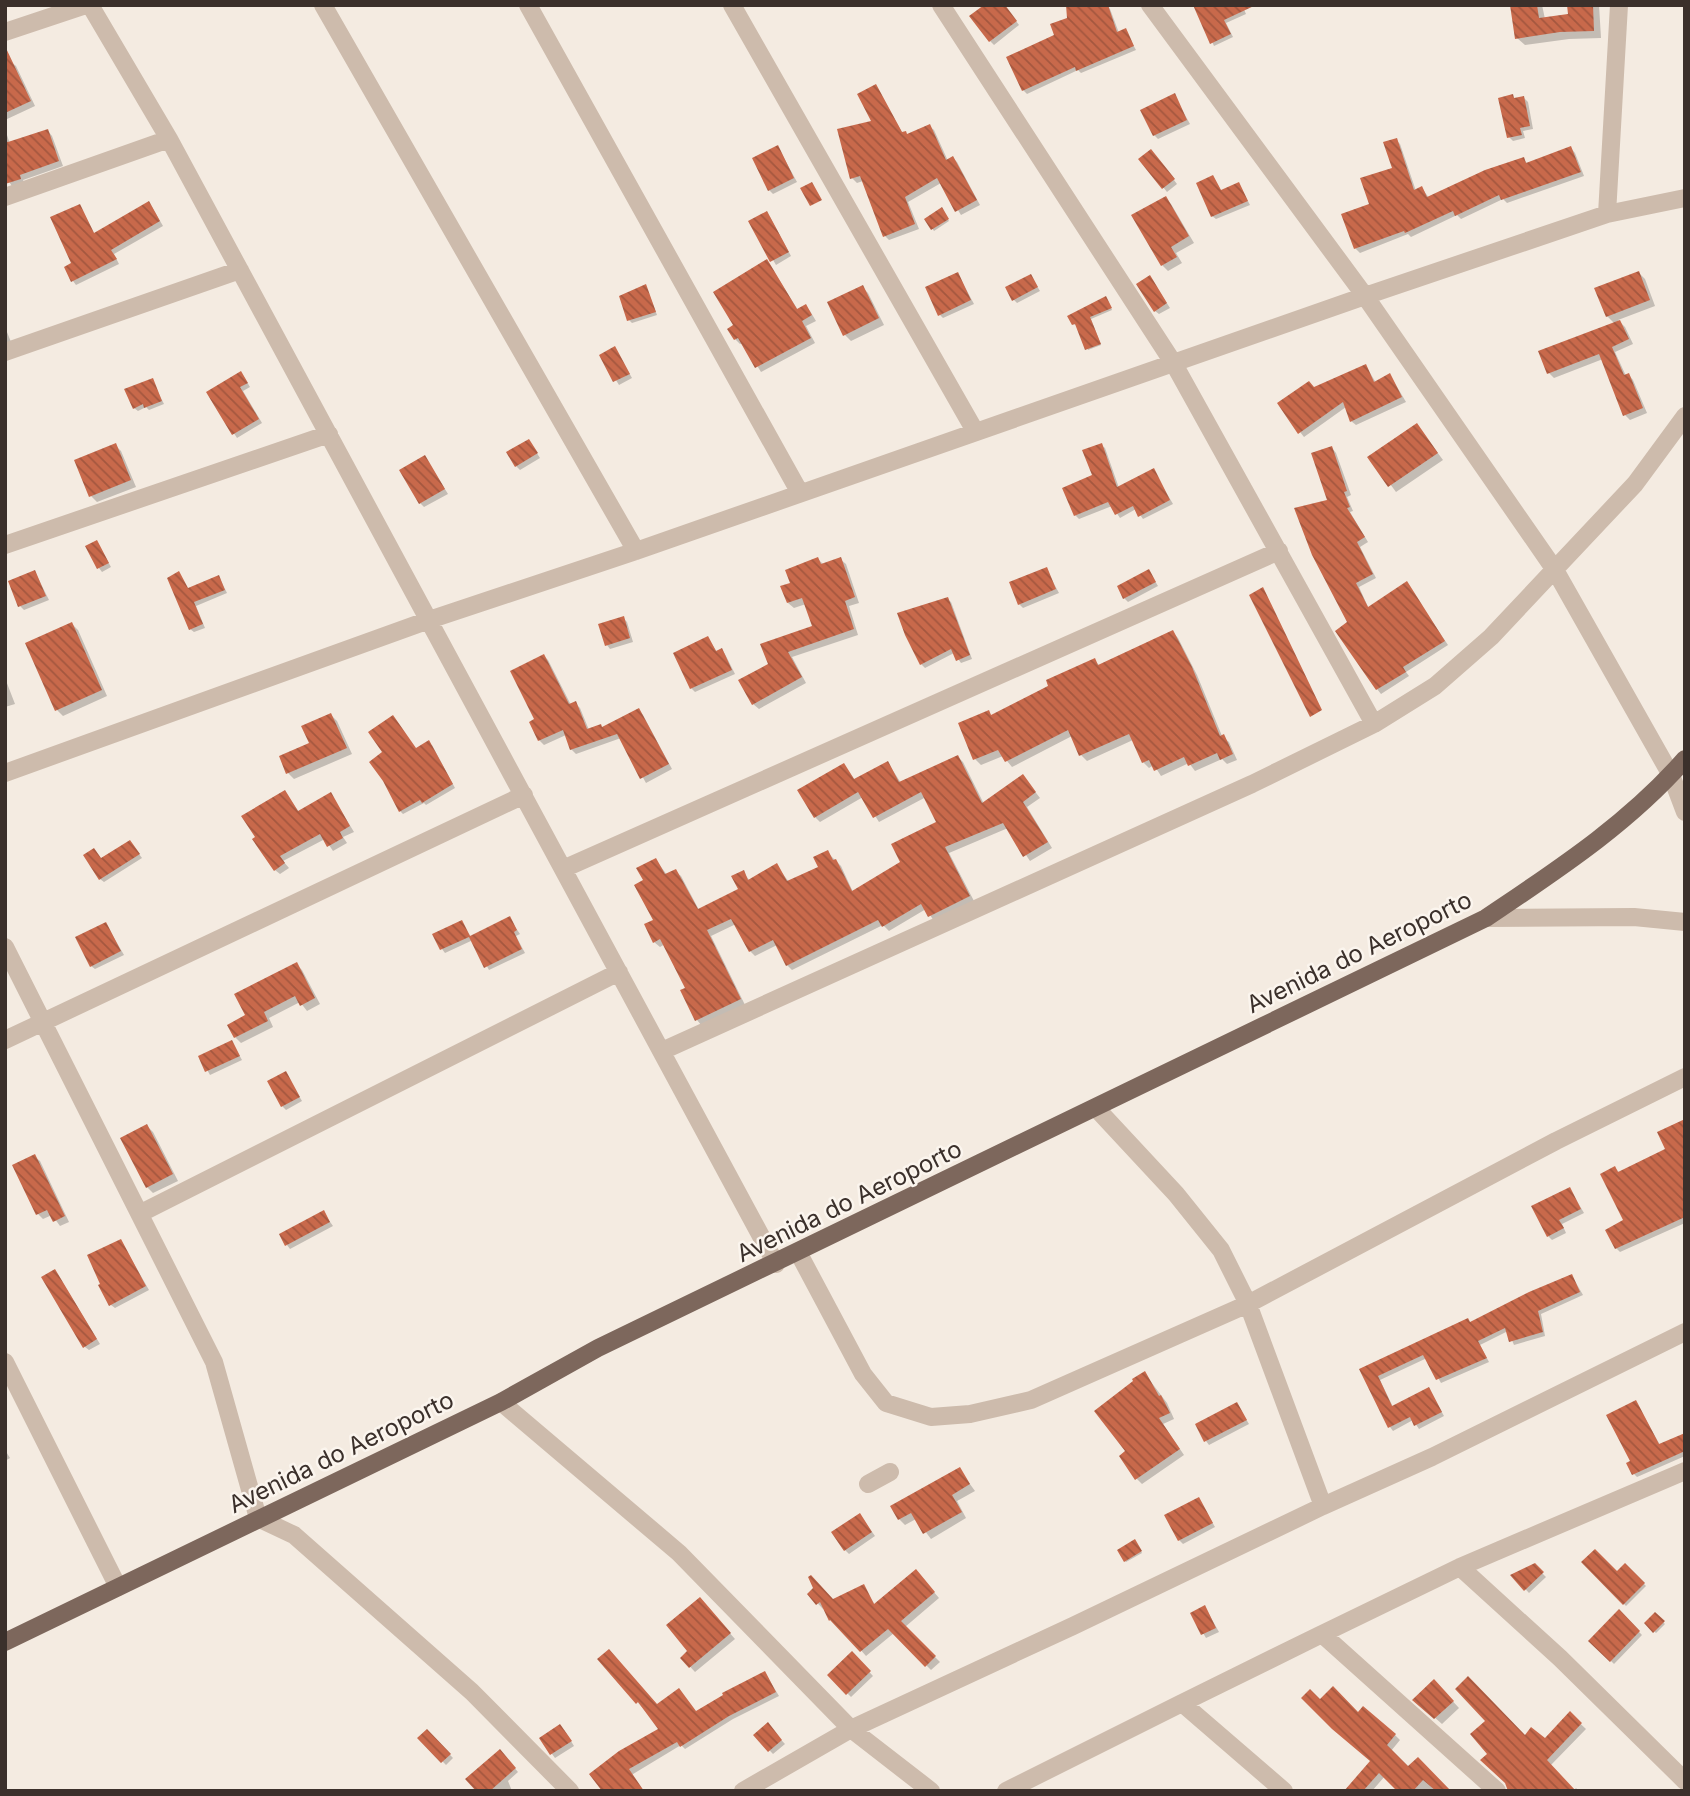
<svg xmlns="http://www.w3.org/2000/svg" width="1690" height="1796" font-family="Inter,sans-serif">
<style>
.shadow{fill:#0003}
.building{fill:url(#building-back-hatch)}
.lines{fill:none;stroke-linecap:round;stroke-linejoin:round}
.street{stroke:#cdbbac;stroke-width:18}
.primary{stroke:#7d675c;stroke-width:18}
.labels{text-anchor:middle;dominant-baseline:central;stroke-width:5;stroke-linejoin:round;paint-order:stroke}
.street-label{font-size:24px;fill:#3b302b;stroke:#fbf5ee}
</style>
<defs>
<pattern id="building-back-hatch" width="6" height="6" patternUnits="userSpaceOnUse" patternTransform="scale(1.75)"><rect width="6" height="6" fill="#c8694b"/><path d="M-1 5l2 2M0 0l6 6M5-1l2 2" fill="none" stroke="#a4573f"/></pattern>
</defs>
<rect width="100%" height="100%" fill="#f4ebe1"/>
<path class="shadow" d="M1004,5l15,20 -25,20 -4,-4z
M1106,5l4,4 9,24 6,-3 11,20 -55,23 -3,-3 -51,24 -4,-4 33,-54z
M1242,5l4,9 -20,9 7,14 -19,9 -17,-37z
M1512,5h30l3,14 25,-3 -1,-11h30l2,33 -32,1 -44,6 -8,-7z
M11,62l5,4 19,40 -30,14v-55z
M876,86l27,48 5,1 21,-9 5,4 14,31 5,-3 4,4 23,43 -19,10 -20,-32 -33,19 11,27 -30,11 -4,-4 -22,-55 -6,2 -5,-5 22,-56z
M1174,95l16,29 -32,15 -4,-4z
M1512,96l4,4 8,-2 4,4 5,27 -10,2 2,7 -12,3 -4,-4z
M5,129l5,15 38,-13 4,5 11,30 -40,14 2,4 -12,4 -8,-13z
M1396,140l4,4 16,47 6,-3 7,10 94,-39 5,5 43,-16 4,5 9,23 -77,27 -4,-4 -42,20 -4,-4 -46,22 -3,-3 -48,19 -5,-5 16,-43 23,-36z
M778,147l19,35 -24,12 -4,-4z
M1155,155l22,29 -10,8 -26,-33z
M1213,177l9,15 17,-8 11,21 -34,14 -4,-3z
M1165,198l6,6 23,39 -18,10 6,10 -14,8 -6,-6z
M80,206l15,29 57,-28 11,19 -49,28 5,10 -43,21 -3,-4v-17z
M941,209l8,12 -15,10 -8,-12z
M770,217l21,39 -15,9 -25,-43z
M771,267l27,43 7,-4 5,5 6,10 -10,5 9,17 -54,29 -18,-29 -3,1 -5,-5 1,-13z
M1639,273l6,6 10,27 -37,14 7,7 8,17 -18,8 11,24 3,-1 4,5 14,33 -17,7 -5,-5 -22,-56 -49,19 -5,-5 66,-49 -8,-8z
M958,274l16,30 -31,14 -3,-3z
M1031,276l9,15 -23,12 -4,-4z
M1150,277l20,31 -11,6 -4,-3z
M646,286l11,29 -25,8 -3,-3z
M862,287l6,6 16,32 -33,16 -6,-6z
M1107,299l5,11 -21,9 10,26 -13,5 -11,-25 -4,-1z
M5,327l6,15 -6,3z
M615,348l17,30 -13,7 -18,-29z
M1366,366l10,17 14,-8 16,27 -50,23 -5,-4 -5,-14 -42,30 -4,-5 14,-43z
M244,377l6,10 -7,4 19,32 -25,15 -29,-45z
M152,380l12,24 -15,6 -3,-3 -8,4 -4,-3z
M1417,425l26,35 -47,32 -26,-35z
M529,441l11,17 -20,12 -4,-4z
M115,445l6,6 15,36 -39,15 -6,-6z
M1101,445l4,3 14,40 34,-18 20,34 -30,15 -7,-10 -16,9 -8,-12 -33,13 -4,-4 19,-39z
M1332,448l4,5 15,42 -4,2 6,14 -3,1 18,30 -8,5 16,31 -17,9 10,22 38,-25 41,61 -42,27 3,4 -28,18 -4,-5 -28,-66 -20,-121z
M425,457l23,37 -24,13 -4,-4z
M97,542l14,25 -9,5 -3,-4z
M818,559l6,6 16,-6 6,5 13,39 -10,3 9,29 -66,22 14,26 -47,26 -6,-5 17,-39 44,-38 -8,-23 -12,4 -6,-5 4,-19z
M1046,569l13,24 -36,15 -4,-4z
M1149,571l9,15 -30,16 -4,-4z
M35,572l14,28 -25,10 -4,-4z
M219,577l8,16 -31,13 9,22 -11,4 -4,-3 -1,-40z
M947,599l4,3 21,57 -11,4 -7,-10 -29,15 -4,-4z
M623,618l4,4 6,20 -23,7 -3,-4z
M72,624l6,6 29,66 -44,20 -6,-6z
M1173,632l5,6 19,37 25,61 7,6 8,18 -10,4 -5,-5 -27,12 -6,-8 -28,13 -7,-11 -5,3 -6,-6 -10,-22 -46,21 -6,-6 -9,-19 -60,31 -9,-11 -22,9 -6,-6 -15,-35 28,-12 5,5 101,-57 6,6z
M708,638l9,14 5,-2 3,4 10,20 -40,18 -4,-4z
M544,656l4,4 23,45 4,-2 5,5 9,22 14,-2 36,-18 4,5 29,54 -26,14 -25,-45 -45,16 -5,-5 -5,-14 -22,10 -5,-5 -2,-20z
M5,678l10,26 -10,3z
M331,715l6,6 15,33 -58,25 -6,-6z
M432,745l23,43 -29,17 -2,-2 -21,11 -3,-3 17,-61z
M958,757l5,5 21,42 39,-28 17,22 -13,9 25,41 -22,13 -22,-33 -59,25 25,48 -40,20 -8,-12 -37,22 -6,-6 -91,45 -5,-5 -10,-20 -22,11 -5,-5 -14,-27 -25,12 34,69 -43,21 -5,-6 -15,-29 5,-2 -22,-45 -5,3 -6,-5 2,-21 -11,-40 11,-21 11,15 8,-4 6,5 18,34 41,-20 3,-18 7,9 26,-16 13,17 31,-14 7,-16 14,14 12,26 50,-29 35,-40 -12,-26 -47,25 -16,-25 -43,25 -5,-5 29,-52 11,15 33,-17 13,20z
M285,792l14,20 32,-18 23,38 -11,5 4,6 -14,8 -8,-12 -42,22 6,7 -9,6 -5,-4z
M130,842l12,16 -38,24 -4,-3 2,-19z
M509,918l11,16 -4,2 9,17 -36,17 -16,-30 -28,13 -3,-4 19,-27 10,15z
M106,924l18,31 -29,14 -4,-3z
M296,964l6,6 18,34 -13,7 -7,-9 -31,16 4,9 -32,16 -6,-6 12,-21z
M232,1042l10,18 -32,15 -10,-18z
M286,1074l16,27 -16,9 -4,-4z
M1685,1121v102l-65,29 -4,-4 9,-27 -10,-53 5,5 47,-23z
M147,1126l6,6 25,49 -25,12 -6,-6z
M34,1156l6,5 29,61 -9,4 -8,-11 -9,4 -5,-5z
M1570,1189l14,24 -22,11 4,9 -14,7 -4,-4z
M323,1212l10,14 -43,23 -3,-4z
M121,1241l28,49 -34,18 -4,-3z
M58,1275l42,69 -11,6 -4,-3z
M1572,1276l11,19 -42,19 4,22 -31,9 -6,-14 -28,14 9,17 -48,21 -14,-25 -47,22 13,27 36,-18 15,27 -25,13 -6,-9 -20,11 -3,-4 -28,-57 109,-46z
M1145,1374l22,29 7,16 -11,5 21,31 -42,29 -5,-5 -10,-27z
M1636,1402l24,43 25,-10v21l-48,21 -3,-3 -2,-12z
M1237,1404l12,20 -40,21 -3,-4z
M5,1450l5,8 -5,3z
M959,1469l16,22 -18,10 9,17 -35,21 -15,-20 -11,6 -6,-6z
M1199,1499l16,28 -32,17 -4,-4z
M863,1519l12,17 -26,18 -4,-4z
M1136,1543l6,10 -16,9 -1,-1z
M1584,1563l33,10 8,-8 21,21 -20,20z
M1534,1565l12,12 -17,16 -16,-18z
M921,1577l18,21 -34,29 35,35 -9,8 -37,-37 -28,23 -42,-48 -1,1 -14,-15 24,7 31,-14 11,18z
M705,1605l30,34 -40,33 -13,-14 8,-7z
M1205,1607l14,25 -13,6 -14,-24z
M1619,1611l23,24 -28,29 -23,-23z
M1655,1614l10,10 -9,9 -10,-10z
M852,1653l21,23 -22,21 -22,-22z
M600,1659l58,47 39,7 68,-40 14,23 -46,23 -48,30 -4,-4 -76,46 56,-62z
M1434,1681l25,27 -17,16 -27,-24z
M1320,1701l38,14 37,20 5,5 -9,11 17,18 41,22h-49l-15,-15 -13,15h-21l21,-30z
M1570,1714l16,15 -36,37 24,24 2,-2 3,3h-68l14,-53 20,2z
M767,1725l18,19 -12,10 -18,-19z
M564,1730l10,16 -19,12 -14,-19z
M427,1731l26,27 -7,7 -26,-27z
M500,1751l18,21 -10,9 4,10h-34z"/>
<path class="building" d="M984,5h21l12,16 -28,21 -20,-26z
M1066,5h42l9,27 9,-4 8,18 -58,25 -1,-4 -53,24 -16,-34 48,-22 -4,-11 17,-6z
M1193,5h63l-32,15 7,14 -21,10z
M1510,5h27l2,13 29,-4 -1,-9h26l1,26 -34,1 -45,7z
M5,46l26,55 -26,12z
M876,84l26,48 4,-1 1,3 23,-10 16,36 7,-4 24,44 -22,12 -18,-34 -32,19 10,27 -32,13 -23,-61 -10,3 -13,-50 34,-8 -14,-27z
M1175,93l12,27 -34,16 -13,-26z
M1513,94l1,4 10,-2 6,30 -10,2 2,7 -15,3 -9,-40z
M48,129l11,32 -39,14 1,4 -16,5v-43l3,1z
M1397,138l17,52 8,-4 5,11 58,-27 39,-13 2,6 45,-17 10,26 -80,28 -2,-5 -44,21 -2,-5 -48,22 -1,-2 -50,18 -13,-35 28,-10 -9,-26 32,-10 -9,-26z
M778,145l16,33 -26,13 -16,-33z
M1151,149l24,30 -13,10 -24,-30z
M1213,175l8,15 18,-8 9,19 -37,16 -15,-34z
M812,182l10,18 -12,6 -10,-18z
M1166,196l23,40 -18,11 6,10 -16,9 -30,-51z
M149,201l11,20 -49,29 6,9 -46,23 -7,-15 7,-4 -21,-46 30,-13 14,29z
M942,207l7,12 -18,11 -7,-11z
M767,211l22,41 -19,10 -22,-41z
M767,259l30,50 9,-5 6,11 -10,6 9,17 -56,30 -17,-30 -4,2 -7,-11 6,-4 -20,-33z
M1639,271l11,29 -44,17 -12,-29z
M958,272l13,28 -33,16 -13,-29z
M1031,274l7,13 -26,14 -7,-14z
M1150,275l17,28 -13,9 -18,-28z
M646,284l10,28 -29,9 -8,-25z
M863,285l16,33 -36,18 -16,-34z
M1106,296l6,12 -22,9 11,27 -16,6 -10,-26 -3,1 -5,-9z
M1620,320l9,19 -17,8 12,28 5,-2 14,35 -20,8 -24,-62 -52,20 -9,-23z
M615,346l15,28 -17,8 -14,-27z
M1366,364l8,18 16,-9 12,24 -52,25 -7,-20 -45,32 -21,-31 32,-22 5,6z
M241,371l7,12 -8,4 19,32 -27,16 -26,-43z
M153,378l9,23 -18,7 -1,-4 -10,5 -9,-20z
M1417,423l21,30 -50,34 -21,-30z
M529,439l9,14 -23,14 -9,-15z
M116,443l15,37 -42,17 -15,-37z
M1102,443l15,44 37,-19 16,32 -32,17 -5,-11 -18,9 -7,-13 -34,14 -12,-28 30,-13 -10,-25z
M1332,446l15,45 -3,1 6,15 -3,1 18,29 -8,5 16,32 -17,9 12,24 39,-26 38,60 -42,26 3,5 -30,18 -41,-59 12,-9 -35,-67 -18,-47 33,-8 -16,-47z
M425,455l20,34 -26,15 -20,-34z
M97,540l12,23 -12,6 -12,-23z
M818,557l3,7 20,-7 14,40 -10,4 9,28 -66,23 14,25 -50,28 -14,-25 30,-16 -8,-20 52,-18 -10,-28 -15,5 -7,-17 10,-3 -5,-13z
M1047,567l9,22 -38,16 -9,-23z
M1149,569l7,13 -33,17 -6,-13z
M35,570l11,26 -28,11 -10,-26z
M179,571l9,17 31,-13 6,15 -31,12 9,22 -14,6 -22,-52z
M1263,587l59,123 -12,7 -61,-122z
M948,597l22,58 -14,6 -5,-12 -31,16 -15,-30 -8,-22z
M624,616l6,22 -25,8 -7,-22z
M72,622l30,68 -47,21 -30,-68z
M1173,630l19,37 28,69 4,-2 9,20 -13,6 -3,-7 -29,13 -4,-9 -30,14 -5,-11 -7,3 -13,-29 -50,22 -11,-26 -63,32 -7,-12 -25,10 -15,-37 31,-13 2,5 57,-29 -2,-6 49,-22 3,7z
M708,636l8,15 6,-3 10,22 -42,19 -17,-36z
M544,654l25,50 7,-3 11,28 14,-5 1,3 37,-19 30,56 -29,15 -23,-45 -47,16 -7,-20 -25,11 -9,-19 5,-3 -24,-48z
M331,713l16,35 -61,26 -7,-18 30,-13 -8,-17z
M393,715l23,33 13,-8 24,44 -31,19 -2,-3 -21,12 -16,-31 -14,-19 13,-10 -14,-20z
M958,755l24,48 41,-29 13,18 -13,10 25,40 -25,15 -20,-34 -58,24 25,49 -42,21 -7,-13 -39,23 -4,-7 -92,46 -13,-26 -24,12 -18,-33 -24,11 34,69 -46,22 -15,-31 5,-2 -25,-49 -7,4 -9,-19 9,-4 -19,-35 9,-5 -7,-12 20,-10 9,16 11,-5 22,40 40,-20 -7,-13 13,-6 4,10 29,-17 10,18 31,-14 -5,-10 15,-7 5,10 3,-1 16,32 48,-29 -9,-18 45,-22 -15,-30 -48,26 -15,-26 -44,26 -17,-28 47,-27 10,16 34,-18 11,21z
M285,790l13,21 33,-19 19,34 -10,6 3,6 -16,9 -7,-13 -40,22 5,7 -11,8 -22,-32 3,-2 -14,-21z
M130,840l10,14 -41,26 -16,-25 11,-7 7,10z
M510,916l7,14 -3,2 8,17 -38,19 -15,-31 -29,13 -8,-16 30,-14 8,16z
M106,922l15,29 -31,16 -15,-30z
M297,962l18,36 -15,8 -5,-10 -31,16 4,9 -34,17 -7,-13 18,-10 -11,-21z
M232,1040l8,16 -35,16 -7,-16z
M286,1071l14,26 -19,10 -14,-26z
M1685,1119v98l-70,32 -10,-19 18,-10 -23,-46 15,-8 3,6 47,-23 -8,-17z
M147,1124l26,50 -27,14 -26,-50z
M35,1154l30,62 -12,6 -6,-12 -11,5 -24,-50z
M1570,1187l11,22 -22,11 5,8 -17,9 -16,-31z
M324,1210l6,12 -45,24 -6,-12z
M121,1239l25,47 -37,20 -11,-21 2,-1 -13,-29z
M55,1269l42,70 -14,9 -42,-71z
M1572,1274l8,18 -42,19 5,21 -34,10 -4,-14 -27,13 9,17 -51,22 -13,-25 -45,21 14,30 37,-19 13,25 -28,14 -4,-9 -22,11 -29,-59 109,-51 2,4 59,-30z
M1145,1371l14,25 2,-1 9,18 -11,5 21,31 -45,31 -16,-24 6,-5 -31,-40 39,-30 -1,-2z
M1636,1400l23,44 26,-11v18l-53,24 -6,-12 4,-2 -24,-46z
M1237,1402l10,18 -43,22 -9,-18z
M960,1467l10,17 -18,11 10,17 -39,22 -12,-21 -13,7 -8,-14z
M1199,1497l14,26 -35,18 -14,-26z
M860,1513l12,19 -28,19 -13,-19z
M1135,1539l7,12 -18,11 -7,-12z
M1595,1549l22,22 8,-8 20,20 -22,22 -42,-43z
M1535,1563l9,9 -20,19 -14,-16z
M916,1569l19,23 -34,29 35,35 -11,11 -37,-38 -28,23 -30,-32 -1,1 -9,-19 -4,3 -9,-11 6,-6 -5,-11 3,-2 22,24 31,-15 10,20z
M700,1597l31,36 -42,35 -9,-10 7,-7 -21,-26z
M1205,1605l11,23 -15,7 -11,-22z
M1619,1609l21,22 -30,31 -22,-21z
M1655,1612l10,9 -12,12 -9,-10z
M609,1649l48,55 22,-16 17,23 27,-16 -1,-2 43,-22 11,21 -47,24 -49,31 -3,-5 -48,27 15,22h-42l-13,-17 30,-23 39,-22 -20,-27 -2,2 -39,-45z
M852,1651l19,20 -25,24 -19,-20z
M1468,1676l57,59 6,-8 14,11 25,-27 12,12 -35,37 29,31h-68l-3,-8 -25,-23 7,-6 -17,-20 15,-13 -30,-32z
M1434,1679l20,22 -20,18 -22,-19z
M1333,1686l25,26 5,-6 33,28 -9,11 21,21 10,-9 33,34h-15l-13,-11 -10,11h-16l-18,-18 -16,18h-19l26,-30 -38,-32 -31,-31 9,-9 10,10z
M768,1722l14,18 -14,12 -15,-17z
M560,1724l12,17 -22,14 -11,-17z
M427,1729l24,25 -10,9 -24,-25z
M500,1749l16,19 -26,23h-14l-11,-12z"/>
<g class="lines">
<path class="street" d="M90,5l79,134 607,1125
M323,5l313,546
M528,5l272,488
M732,5l243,426
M941,5l233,359 200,360
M1150,5l215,291 190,274 116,205 14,37
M5,32l81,-27
M5,197l164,-58
M1607,214l12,-209
M5,352l235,-82
M5,545l324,-111
M5,773l424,-153 207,-69 729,-255 242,-82 78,-16
M563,869l716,-318
M1486,918l148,-1 51,5
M5,947l209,415 44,156 36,17 178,157 98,99
M5,1040l519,-245
M662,1051l590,-267 122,-60 61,-38 56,-49 144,-153 50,-68
M1096,1108l80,86 45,56 27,54 75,202
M141,1213l478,-241
M798,1252l65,122 23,29 45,14 39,-3 61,-14 217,-96 308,-163 129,-64
M5,1362l113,225
M501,1402l178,151 172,176 80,62
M868,1484l22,-12
M1460,1567l100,91 125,123
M1322,1634l138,-67 225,-96
M1182,1703l140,-69 175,157
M743,1791l108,-62 222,-103 250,-120 109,-49 253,-125
M1006,1791l176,-88 102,88"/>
<path class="primary" d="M5,1642l496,-240 97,-54 888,-430c71,-48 142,-94 199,-159"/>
</g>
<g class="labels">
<g class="street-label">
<text transform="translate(1359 952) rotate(-26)">Avenida do Aeroporto</text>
<text transform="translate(849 1201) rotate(-26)">Avenida do Aeroporto</text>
<text transform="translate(341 1452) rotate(-26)">Avenida do Aeroporto</text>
</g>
</g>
<rect width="1690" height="1796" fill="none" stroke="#3b302b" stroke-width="14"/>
</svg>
